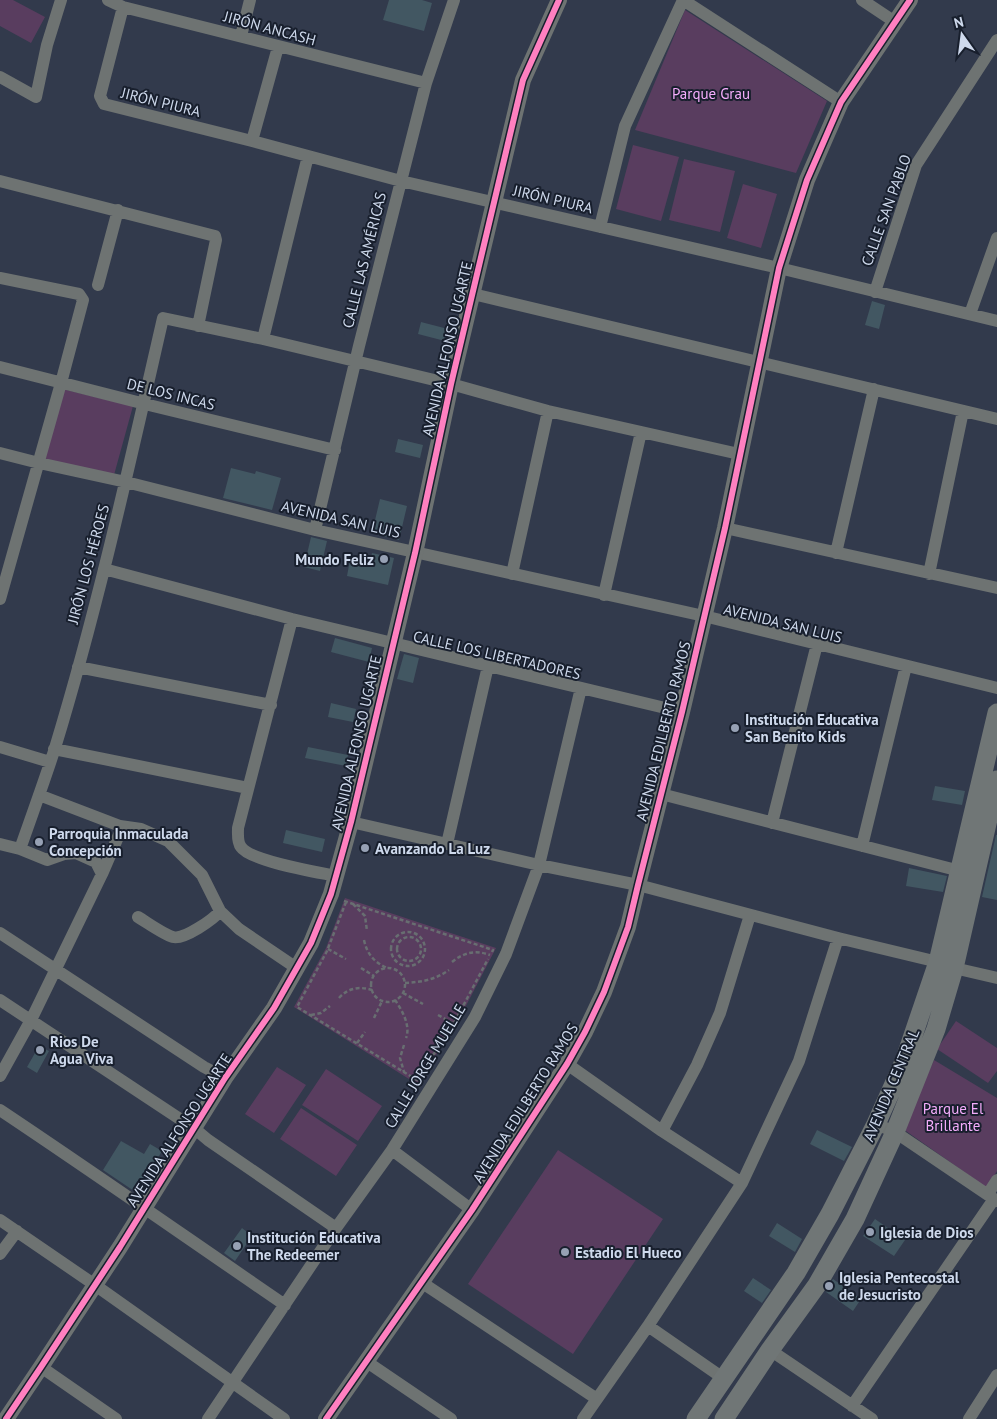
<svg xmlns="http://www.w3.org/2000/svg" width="997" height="1419" font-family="'PT Sans',sans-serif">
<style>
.green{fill:#593d5f}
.building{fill:#425762}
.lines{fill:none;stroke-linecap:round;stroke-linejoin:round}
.path{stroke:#686e71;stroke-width:2.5;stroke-dasharray:4 2.5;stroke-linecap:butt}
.minor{stroke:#6e7372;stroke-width:12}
.tertiary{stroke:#6e7372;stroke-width:16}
.secondary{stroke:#707676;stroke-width:19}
.cycleway-casing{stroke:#181f2d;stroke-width:9}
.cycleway{stroke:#ff80c0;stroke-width:6}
.poi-dot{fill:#97a1b4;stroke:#181f2d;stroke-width:2}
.labels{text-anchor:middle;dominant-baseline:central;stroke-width:4;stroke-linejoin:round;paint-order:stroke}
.street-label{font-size:15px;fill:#ced9ec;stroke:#181f2d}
.park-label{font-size:15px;fill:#f5adfc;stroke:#181f2d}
.poi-label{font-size:15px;font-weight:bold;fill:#ced9ec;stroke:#181f2d;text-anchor:start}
</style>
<rect width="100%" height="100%" fill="#323a4c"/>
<path class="green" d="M0,0h13l32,17 -14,26 -31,-17z
M685,10l142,91 -31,72 -161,-43z
M633,145l46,12 -18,64 -45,-12z
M684,159l51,12 -15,61 -51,-12z
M743,184l34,10 -16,54 -34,-10z
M58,388l75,18 -19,69 -71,-16z
M345,898l151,50 -39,75 -40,61 -123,-77 32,-59z
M956,1021l41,27v23l-9,12 -51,-34z
M934,1060l63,38v73l-10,17 -84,-59z
M277,1067l29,18 -32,48 -29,-19z
M326,1069l56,37 -24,35 -56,-36z
M301,1108l56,37 -21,31 -56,-37z
M558,1150l105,69 -90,135 -105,-70z"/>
<path class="building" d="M389,0h33l10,3 -8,28 -41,-11z
M872,301l13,4 -6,24 -14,-4z
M421,322l27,7 -3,12 -27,-7z
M398,439l25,6 -3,13 -25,-6z
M231,468l24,6 1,-3 25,7 -9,32 -49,-12z
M380,499l27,7 -8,34 -27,-7z
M311,537l16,4 -7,30 -16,-4z
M372,553l22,5 -6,27 -41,-9 3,-16 20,4z
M335,638l37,10 -3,14 -38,-10z
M404,654l15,4 -6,25 -16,-4z
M331,703l25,6 -3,13 -25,-5z
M308,747l40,8 -2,11 -41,-8z
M935,786l30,5 -3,14 -30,-5z
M286,830l39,9 -3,13 -39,-9z
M996,835h1v65l-15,-3z
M909,868l38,8 -4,16 -37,-6z
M39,1046l10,5 -12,22 -10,-6z
M817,1130l35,17 -8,14 -34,-17z
M121,1141l23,13 6,-10 12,7 -25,42 -34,-23z
M875,1219l30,21 -11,16 -31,-20z
M777,1223l25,16 -7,13 -26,-16z
M242,1228l10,8 -17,25 -11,-8z
M753,1278l18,12 -9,13 -18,-12z
M833,1279l28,20 -8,12 -27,-19z"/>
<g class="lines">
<path class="path" d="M344,901l149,49 -1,2
M346,902l-19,49 -30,56 120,73 37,-57 34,-64
M353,904l12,12 2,15
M391 949a17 17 0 1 1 34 0a17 17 0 1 1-34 0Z
M397 949a12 12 0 1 1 24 0a12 12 0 1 1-24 0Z
M364,940c3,14 10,22 23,28
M328,949l18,10
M452,962c12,-10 24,-12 38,-7
M361,968l13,8
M371 985a17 17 0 1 1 34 0a17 17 0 1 1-34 0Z
M405,983c16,-1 30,-3 44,-13
M403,993l20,11
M339,998c9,-10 20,-12 33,-8
M395,1000c7,10 16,26 11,38
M311,1015l10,-2 9,-7
M438,1015l16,9
M374,1018l8,-17
M357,1043l8,-11
M404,1045l-4,13 4,14"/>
<path class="minor" d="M108,0l15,7 303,76
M683,0l158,102
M862,0l33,22
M123,7l-23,89 4,8 148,37 149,40 378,87 218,53
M241,36l9,-36
M0,77l36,20 11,-52 14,-45
M252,141l26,-94
M0,181l215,55 1,4 -18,86
M600,227l25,-101 58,-126
M0,278l79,16 4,6 -22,83 -61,216
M98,285l20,-75
M875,292l41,-127 81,-125
M473,294l524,125
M970,314l27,-76
M263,339l45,-183
M0,367l153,39 182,44
M0,453l39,10 87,19 189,48 389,86 293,72
M725,528l272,60
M315,530l44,-184 67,-263 28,-83
M836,553l38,-164
M104,569l188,50 390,93
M512,574l36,-163
M929,574l34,-163
M604,595l37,-163
M292,619l-54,209c0,6 -1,14 3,19 9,14 76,25 95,29
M78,667l193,38
M0,747l50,15
M54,749l194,39
M661,794l299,77
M351,822l188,43 99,20 200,53 100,24
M772,823l45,-179
M120,826l21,3 27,12 34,34 18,36
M0,844l20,5 27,11 17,-6 12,-1 20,9 6,12
M447,844l41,-178
M862,846l44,-180
M20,849c12,-34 24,-67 35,-101 43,-141 75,-286 108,-430l100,21 188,45 97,27 191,43
M138,917c10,6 25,17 35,20 11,3 41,-18 47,-26l19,18 59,40
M0,933l204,134 21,11
M954,968l43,10
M0,1000l195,129 13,11 128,88
M567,1064l95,67 80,52
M0,1076l31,-56 71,-146 19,-44 -1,-4 -81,-31
M0,1110c96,64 190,130 285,195
M876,1124l19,8 102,69
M662,1131l35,-66 23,-52 30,-98
M392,1150l80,60
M988,1194l9,-14
M0,1220l95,65 189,134
M0,1254l17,-23
M421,1282l176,117
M648,1326l75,52
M770,1350l102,69
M367,1362l84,57
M41,1367l75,52
M852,1406l142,-207
M208,1419l128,-191 56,-78 83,-133 31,-63 33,-89 42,-177
M583,1419l65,-93 94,-143 57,-122 39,-123
M969,1419l28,-44"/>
<path class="tertiary" d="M6,1419l35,-52 79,-120 105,-169 49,-70 37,-65 20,-49 20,-72 64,-269 36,-169 72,-304 36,-80
M326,1419l146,-209 95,-146 18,-32 19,-40 24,-65 10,-42 44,-173 43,-184 54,-260 28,-88 34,-78 69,-102"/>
<path class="secondary" d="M696,1419l100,-146 34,-59 46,-90 28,-62 34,-100 59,-249
M724,1419l46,-69 47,-65 38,-66 40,-87 41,-103 18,-61 43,-188"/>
<g class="cycleway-casing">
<path id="cycleway" d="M6,1419l35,-52 79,-120 105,-169 49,-70 37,-65 20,-49 20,-72 64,-269 36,-169 72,-304 36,-80
M326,1419l146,-209 95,-146 18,-32 19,-40 24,-65 10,-42 44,-173 43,-184 54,-260 28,-88 34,-78 69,-102"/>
</g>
<use href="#cycleway" class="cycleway"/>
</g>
<g class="poi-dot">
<circle cx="384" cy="559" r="5"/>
<circle cx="735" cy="728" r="5"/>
<circle cx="39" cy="842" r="5"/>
<circle cx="365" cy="848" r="5"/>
<circle cx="40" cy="1050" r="5"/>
<circle cx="870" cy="1232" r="5"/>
<circle cx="237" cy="1246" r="5"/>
<circle cx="565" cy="1252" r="5"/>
<circle cx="829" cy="1286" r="5"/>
</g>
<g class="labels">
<g class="street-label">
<text transform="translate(270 28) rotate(15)">JIRÓN ANCASH</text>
<text transform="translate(161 102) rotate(14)">JIRÓN PIURA</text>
<text transform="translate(553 199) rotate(13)">JIRÓN PIURA</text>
<text transform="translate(886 210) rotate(-70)">CALLE SAN PABLO</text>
<text transform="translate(364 260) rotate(-76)">CALLE LAS AMÉRICAS</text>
<text transform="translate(447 349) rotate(-77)">AVENIDA ALFONSO UGARTE</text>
<text transform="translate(171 394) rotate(14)">DE LOS INCAS</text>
<text transform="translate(341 519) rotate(13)">AVENIDA SAN LUIS</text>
<text transform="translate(88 564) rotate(-75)">JIRÓN LOS HÉROES</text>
<text transform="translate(783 623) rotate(14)">AVENIDA SAN LUIS</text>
<text transform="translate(497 655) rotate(13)">CALLE LOS LIBERTADORES</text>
<text transform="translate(663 731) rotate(-76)">AVENIDA EDILBERTO RAMOS</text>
<text transform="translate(356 743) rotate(-77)">AVENIDA ALFONSO UGARTE</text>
<text transform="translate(425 1066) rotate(-59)">CALLE JORGE MUELLE</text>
<text transform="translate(891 1085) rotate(-67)">AVENIDA CENTRAL</text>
<text transform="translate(525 1103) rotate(-58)">AVENIDA EDILBERTO RAMOS</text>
<text transform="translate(179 1130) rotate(-57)">AVENIDA ALFONSO UGARTE</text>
</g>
<g class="park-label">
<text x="711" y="93">Parque Grau</text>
<text x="953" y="1108">Parque El<tspan x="953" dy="17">Brillante</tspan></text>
</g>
<g class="poi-label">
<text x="374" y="559" text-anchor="end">Mundo Feliz</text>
<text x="745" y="719">Institución Educativa<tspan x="745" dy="17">San Benito Kids</tspan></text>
<text x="49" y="833">Parroquia Inmaculada<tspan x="49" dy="17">Concepción</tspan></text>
<text x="375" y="848">Avanzando La Luz</text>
<text x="50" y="1041">Rios De<tspan x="50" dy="17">Agua Viva</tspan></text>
<text x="880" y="1232">Iglesia de Dios</text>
<text x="247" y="1237">Institución Educativa<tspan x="247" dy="17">The Redeemer</tspan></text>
<text x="575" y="1252">Estadio El Hueco</text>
<text x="839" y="1277">Iglesia Pentecostal<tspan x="839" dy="17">de Jesucristo</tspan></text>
</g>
</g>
<g transform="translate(962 35) rotate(346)" stroke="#181f2d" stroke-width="4" paint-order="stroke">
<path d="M0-4L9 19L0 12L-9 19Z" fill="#ced9ec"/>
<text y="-8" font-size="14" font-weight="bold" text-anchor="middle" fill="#ced9ec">N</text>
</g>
</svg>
